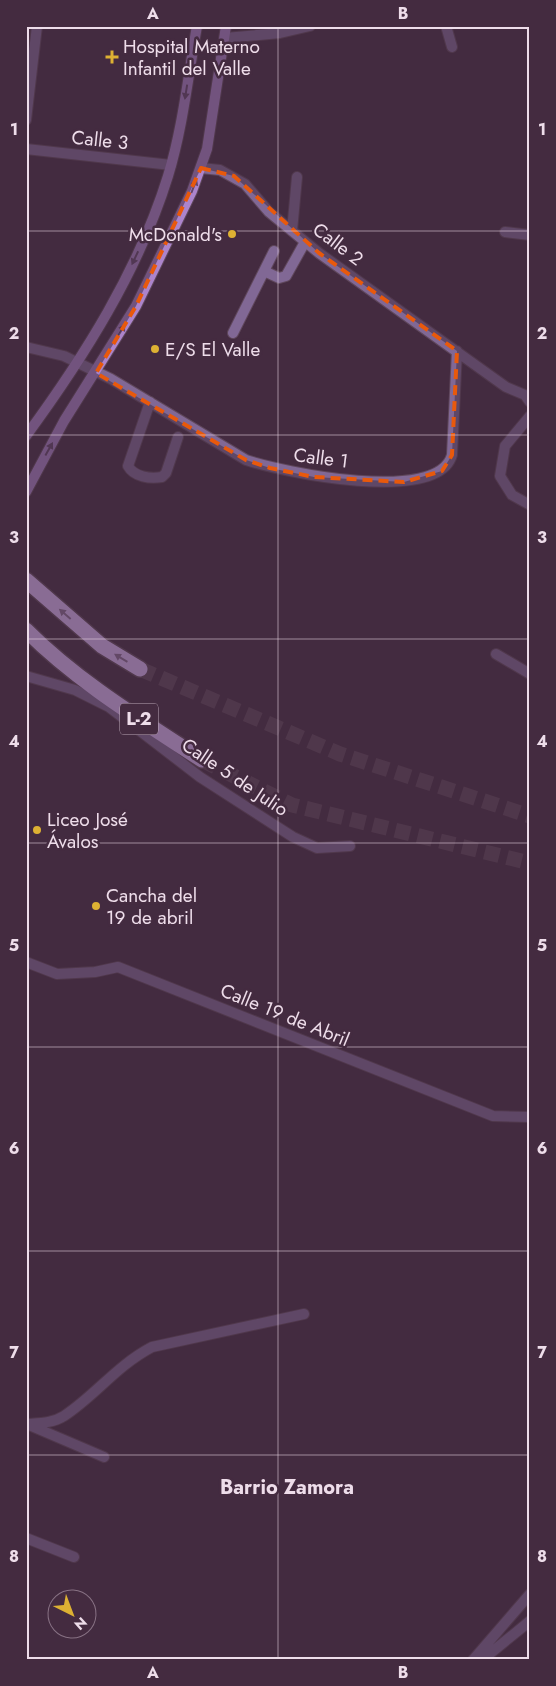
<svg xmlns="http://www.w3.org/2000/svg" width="556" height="1686" font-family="Jost,sans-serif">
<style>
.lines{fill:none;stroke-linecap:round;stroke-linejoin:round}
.highway-tunnel{stroke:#5e465a;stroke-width:15;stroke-dasharray:15 8;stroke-linecap:butt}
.street-casing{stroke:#5f475b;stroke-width:12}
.secondary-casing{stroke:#5f475b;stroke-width:12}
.highway-casing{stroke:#5f475b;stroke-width:18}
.street{stroke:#816895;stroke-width:10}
.secondary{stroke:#ac84cb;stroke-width:10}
.highway{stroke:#debafb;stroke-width:15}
.oneway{fill:#63466a}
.oneway2{fill:#896b94}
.marked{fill:none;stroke:#e8590c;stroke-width:4;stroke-dasharray:10 6;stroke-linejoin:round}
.grid{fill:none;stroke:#eeddea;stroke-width:1;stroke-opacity:0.55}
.poi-dot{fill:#ddb133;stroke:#442b40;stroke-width:2}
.labels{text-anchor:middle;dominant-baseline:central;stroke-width:5;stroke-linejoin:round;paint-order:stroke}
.shield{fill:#442b40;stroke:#bba8b7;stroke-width:1}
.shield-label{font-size:18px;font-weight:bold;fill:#eeddea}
.poi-label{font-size:19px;fill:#eeddea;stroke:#442b40;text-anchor:start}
.street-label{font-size:19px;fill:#eeddea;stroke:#442b40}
.neighbourhood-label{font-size:20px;font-weight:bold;fill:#eeddea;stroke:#442b40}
.neatline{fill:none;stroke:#eeddea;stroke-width:2}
.grid-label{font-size:16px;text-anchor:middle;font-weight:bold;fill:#eeddea}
</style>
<rect width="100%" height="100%" fill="#442b40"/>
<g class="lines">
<path class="highway-tunnel" d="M140,669l200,85 190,62
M202,760l90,45 238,58"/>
<g class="street-casing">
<path id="street" d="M446,26l6,21
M225,38l55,-5 30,-7
M26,120l11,-94
M26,149l145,16
M201,168l19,2 25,14 24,28 50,41 187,134 19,8 5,7
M292,231l5,-54
M505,232l25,3
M264,271l10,-20
M233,333l31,-62 15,7 7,-2 19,-34
M26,347l38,9 47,23 135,81c37,12 192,45 206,-5l5,-104
M150,402l-22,64c6,11 22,13 34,11l4,-4 12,-36
M530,416l-25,30 -5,30 12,19 18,10
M496,654l34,20
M26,676l49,14 34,17 91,70 93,60 24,11 33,-2
M26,962l31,12 38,-2 23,-5 375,149 37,1
M27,1424c13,-1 26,-1 37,-8 32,-21 52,-50 88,-69l152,-33
M29,1425l75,32
M26,1538l48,19
M473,1660l57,-66
M482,1660l48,-39"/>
</g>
<g class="secondary-casing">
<path id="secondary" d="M26,436c58,-79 113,-166 142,-260 15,-49 20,-100 29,-150
M26,492l38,-71 72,-115 56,-115 15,-42 19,-123"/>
</g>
<g class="highway-casing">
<path id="highway" d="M26,580l76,66 38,23
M26,630c52,52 115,90 176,130"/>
</g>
<use href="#street" class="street"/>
<use href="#secondary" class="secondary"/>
<use href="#highway" class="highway"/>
</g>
<defs><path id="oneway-solid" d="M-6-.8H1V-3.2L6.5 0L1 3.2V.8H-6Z" transform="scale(1.25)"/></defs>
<g class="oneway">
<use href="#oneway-solid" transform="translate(186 92) rotate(99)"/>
<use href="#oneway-solid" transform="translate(194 186) rotate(-69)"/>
<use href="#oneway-solid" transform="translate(135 258) rotate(115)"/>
<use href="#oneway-solid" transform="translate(121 331) rotate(-59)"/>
<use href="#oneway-solid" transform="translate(49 449) rotate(-61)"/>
</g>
<g class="oneway2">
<use href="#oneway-solid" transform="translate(65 614) rotate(-139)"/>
<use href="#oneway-solid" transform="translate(121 658) rotate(-149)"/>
</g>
<path d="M0 0H556V1686H0ZM201,168l33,8 85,77 138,98 -5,104 -10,16 -38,11 -90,-5 -44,-9 -24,-8 -150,-87 40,-67z" fill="#442b40" fill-opacity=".55" fill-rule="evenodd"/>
<path class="marked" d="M201,168l33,8 85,77 138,98 -5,104 -10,16 -38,11 -90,-5 -44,-9 -24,-8 -150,-87 40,-67z"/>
<path class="grid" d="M278,26v1634M26,231h504M26,435h504M26,639h504M26,843h504M26,1047h504M26,1251h504M26,1455h504"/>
<g class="poi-dot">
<path d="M109.5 49.5h5v5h5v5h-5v5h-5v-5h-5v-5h5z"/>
<circle cx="232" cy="234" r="5"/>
<circle cx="155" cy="349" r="5"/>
<circle cx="37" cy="830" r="5"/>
<circle cx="96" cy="906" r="5"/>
</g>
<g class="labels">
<rect class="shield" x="120" y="703.5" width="38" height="31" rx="4"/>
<g class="shield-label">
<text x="139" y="719">L-2</text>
</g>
<g class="poi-label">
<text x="123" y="46">Hospital Materno<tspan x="123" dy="22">Infantil del Valle</tspan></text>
<text x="222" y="234" text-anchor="end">McDonald's</text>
<text x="165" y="349">E/S El Valle</text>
<text x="47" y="819">Liceo José<tspan x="47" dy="22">Ávalos</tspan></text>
<text x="106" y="895">Cancha del<tspan x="106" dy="22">19 de abril</tspan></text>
</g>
<g class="street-label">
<text transform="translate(100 140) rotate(6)">Calle 3</text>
<text transform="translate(338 244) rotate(37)">Calle 2</text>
<text transform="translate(321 458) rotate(7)">Calle 1</text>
<text transform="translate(235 777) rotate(34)">Calle 5 de Julio</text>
<text transform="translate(285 1015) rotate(22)">Calle 19 de Abril</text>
</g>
<g class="neighbourhood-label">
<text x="287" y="1487">Barrio Zamora</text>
</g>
</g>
<rect width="556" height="1686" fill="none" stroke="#442b40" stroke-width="55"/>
<g transform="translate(72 1614) rotate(138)"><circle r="24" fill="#442b40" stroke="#887284"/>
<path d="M0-4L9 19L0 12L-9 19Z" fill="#ddb133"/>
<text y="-8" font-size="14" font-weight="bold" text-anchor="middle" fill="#eeddea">N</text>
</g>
<rect x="28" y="28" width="500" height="1630" class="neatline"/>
<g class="grid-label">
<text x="153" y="19">A</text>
<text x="403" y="19">B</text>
<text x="14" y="135">1</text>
<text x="542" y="135">1</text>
<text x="14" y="339">2</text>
<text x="542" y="339">2</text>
<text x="14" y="543">3</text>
<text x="542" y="543">3</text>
<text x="14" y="747">4</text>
<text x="542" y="747">4</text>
<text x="14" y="951">5</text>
<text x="542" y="951">5</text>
<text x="14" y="1154">6</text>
<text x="542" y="1154">6</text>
<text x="14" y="1358">7</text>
<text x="542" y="1358">7</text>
<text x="14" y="1562">8</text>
<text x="542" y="1562">8</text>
<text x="153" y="1678">A</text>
<text x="403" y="1678">B</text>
</g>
</svg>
